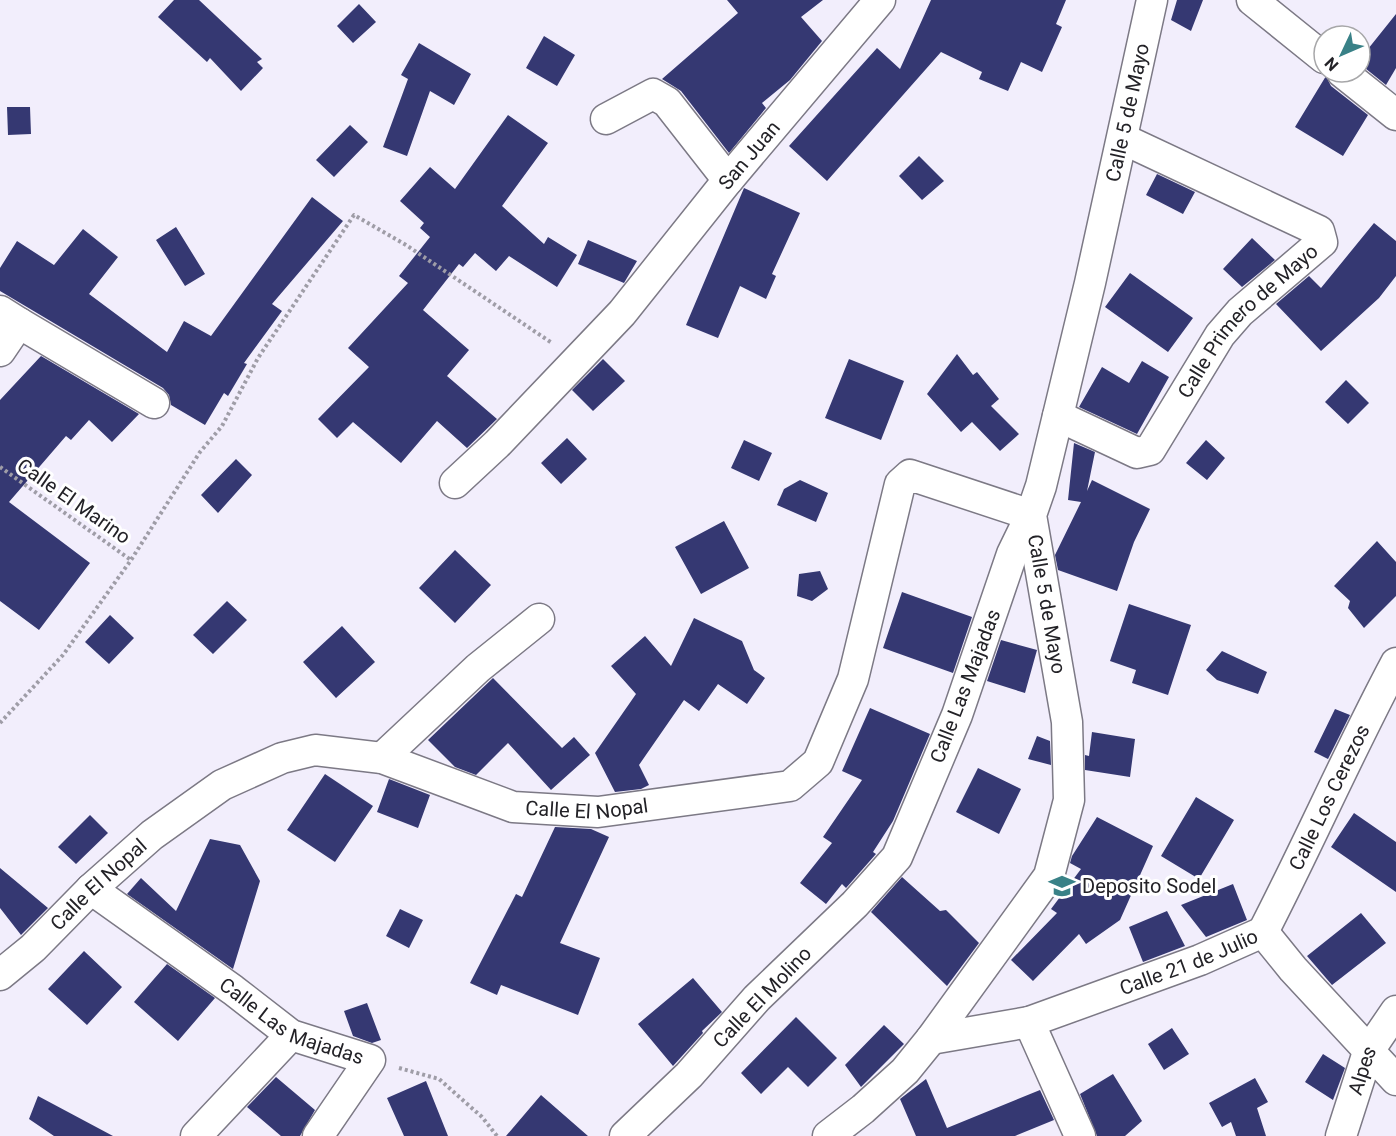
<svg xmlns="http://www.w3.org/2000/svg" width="1396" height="1136" font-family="Roboto,sans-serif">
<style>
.building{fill:#353872}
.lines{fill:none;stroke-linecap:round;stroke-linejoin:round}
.minor-casing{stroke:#7c7985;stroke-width:33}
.path{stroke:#9f9da7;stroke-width:4;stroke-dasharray:3 3;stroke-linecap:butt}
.minor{stroke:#fff;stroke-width:30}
.labels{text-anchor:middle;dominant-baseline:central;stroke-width:6;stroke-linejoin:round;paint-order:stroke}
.street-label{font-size:20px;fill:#232227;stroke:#fff}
.poi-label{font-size:20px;fill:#232227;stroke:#fff;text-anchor:start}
</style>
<rect width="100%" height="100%" fill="#f2eefc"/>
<path class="building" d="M174,0h25l63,59 -5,3 6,6 -22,23 -31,-33 -3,4 -49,-45z
M727,0h96l-22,17 21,24 -32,39 -28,23 4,5 -37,45 -48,-62 -19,-12 76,-66z
M931,0h135l-10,24 6,3 -20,45 -21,-10 -13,29 -29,-12 3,-7 -41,-20 -114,129 -38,-35 88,-98 23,21z
M1177,0h26l-12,31 -20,-11z
M359,4l17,18 -23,21 -16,-17z
M1396,14v54l-10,17 -26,-21v-5z
M544,36l31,19 -18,31 -31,-18z
M419,43l52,31 -17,31 -24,-14 -23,65 -24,-9 25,-68 -7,-4z
M1326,76l5,10 37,29 -25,41 -48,-29z
M7,107h23l1,27 -23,1z
M508,115l40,28 -46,63 42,38 4,-7 29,18 -20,32 -48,-31 -13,15 -21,-18 -12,14 -4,-3 -36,46 46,40 -22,26 50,43 -30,29 -30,-27 -36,42 -48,-41 -16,16 -19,-19 51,-52 -21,-19 60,-65 -9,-7 31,-39 -10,-9 4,-5 -24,-22 30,-34 25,22z
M350,125l18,17 -34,35 -18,-17z
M919,156l25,25 -22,19 -23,-24z
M1157,174l38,18 -12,22 -37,-19z
M744,188l56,25 -28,61 4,2 -10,23 -26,-13 -22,52 -32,-13z
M312,197l31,24 -71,83 10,7 -38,52 3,1 -19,32 -4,-3 -19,32 -34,-20 -2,-10 -6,-7 -163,-97v-23l17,-27 37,24 29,-36 35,28 -29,37 78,58 17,-31 27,15z
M1374,223l22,18v35l-17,22 -58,53 -45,-47 33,-28 12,12z
M176,227l29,47 -20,12 -29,-46z
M1252,238l23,22 -33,27 -19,-18z
M588,240l49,21 -13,22 -46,-19z
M1130,273l63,45 -25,34 -63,-45z
M957,354l16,21 4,-3 22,27 -8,7 28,28 -19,17 -28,-29 -11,10 -34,-38z
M41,356l98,58 -27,28 -23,-22 -18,20 -5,-4 -57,66 81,61 -51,67 -39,-29v-201z
M603,359l22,22 -32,30 -21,-21z
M849,359l55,22 -23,59 -56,-22z
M1142,361l27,16 -32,57 -58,-27 23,-40 27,16z
M1346,380l23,23 -21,21 -23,-22z
M567,438l20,21 -26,25 -20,-21z
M744,440l28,13 -13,28 -28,-13z
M1206,440l19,18 -18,22 -21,-17z
M1074,443l21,9 -8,39 5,-11 58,29 -16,33 -17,49 -59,-21 -3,-15 26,-53 -13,-2z
M236,459l16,16 -34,38 -17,-18z
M800,480l28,13 -12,29 -39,-17 7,-16z
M724,521l25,47 -48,26 -26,-47z
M1377,541l19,21v34l-32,32 -16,-20 2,-7 -16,-15z
M455,550l36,35 -36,38 -36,-35z
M820,571l8,18 -16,12 -15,-5 2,-22z
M902,592l70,25 -19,56 -70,-25z
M227,601l20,19 -34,34 -20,-19z
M1129,604l62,21 -23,70 -36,-12 4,-13 -26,-9z
M110,615l24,23 -25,26 -24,-22z
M694,618l48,23 12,29 11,8 -18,26 -29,-20 -19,27 -15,-11 -45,65 10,20 -8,4 -26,3 -20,-39 41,-59 -25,-28 34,-30 26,30z
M342,626l33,36 -39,36 -33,-36z
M1001,640l36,10 -12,43 -38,-12z
M1222,651l45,21 -9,22 -41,-14 -11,-10z
M493,678l69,70 12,-11 16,18 -39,35 -43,-47 -32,32 -21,-8 -27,-27z
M870,708l60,26 -37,87 -20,31 3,2 -30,34 -4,-4 -16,20 -26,-21 32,-40 -9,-6 39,-57 -20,-9z
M1335,709l15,6 -22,44 -14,-7z
M1092,732l43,7 -5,38 -45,-7v-15l4,1z
M1037,736l13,5 1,24 -23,-6z
M978,768l43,21 -22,45 -43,-22z
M325,774l48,32 -38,56 -48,-32z
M389,779l41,16 -12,33 -41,-16z
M1196,797l38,23 -35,59 -38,-23z
M1354,813l42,29v50l-65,-45z
M90,815l18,18 -32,31 -18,-17z
M1097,817l56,29 -33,74 -34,24 -7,-10 -46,47 -22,-21 46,-47 -6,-4 30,-40 -11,-6 2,-7z
M555,827l36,2 18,8 -49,106 40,15 -22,57 -77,-30 -4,10 -27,-12 46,-89 6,3z
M210,839l30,6 20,36 -27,88 -106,-75 14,-16 35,33z
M0,868l48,40 -27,27 -21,-27z
M902,877l38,34 6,-1 33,33 -32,43 -76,-74z
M1233,884l14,36 -41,17 -25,-32z
M400,909l23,11 -14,28 -23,-12z
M1167,911l18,35 -42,16 -14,-35z
M1361,913l25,30 -54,42 -25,-29z
M84,951l38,36 -35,38 -39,-36z
M167,964l48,34 -37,43 -44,-39z
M693,978l29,34 -20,19 1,2 -30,33 -35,-42z
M367,1003l14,37 -9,3 -19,-7 -9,-25z
M796,1017l41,41 -29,29 -20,-20 -27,27 -20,-21z
M884,1025l20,19 -43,43 -16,-22z
M1172,1028l17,26 -25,16 -16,-26z
M1323,1054l22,14 -12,32 -28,-18z
M1113,1074l29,47 -17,15h-28l-17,-42z
M276,1077l39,33 -15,26h-19l-34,-29z
M1255,1078l13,24 -11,6 9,28h-30l-5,-14 -9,5 -13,-24z
M926,1079l21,49 93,-38 14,30 -39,16h-99l-16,-37z
M426,1081l22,55h-44l-17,-38z
M541,1095l47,41h-82z
M38,1096l75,40h-59l-25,-17z"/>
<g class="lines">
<g class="minor-casing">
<g id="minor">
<path d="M1252,0l72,58"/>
<path d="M1342,72l54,43"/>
<path d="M606,119l47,-25 14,8 61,78"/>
<path d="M0,311l19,12 -19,28"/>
<path d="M19,323l135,80"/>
<path id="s1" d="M1058,416l79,37 13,-3 70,-115 20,-23 82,-70 -3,-11 -196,-92"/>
<path id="s2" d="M455,483l42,-39 125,-131 106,-133 152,-180"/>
<path d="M382,758l96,-90 61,-49"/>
<path id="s3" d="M91,889l142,101 58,45 79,25 -52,76"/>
<path id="s4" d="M1263,932c46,-89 86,-181 133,-269"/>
<path id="s5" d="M0,975l33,-27 58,-59 61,-54 70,-50 60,-27 33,-8 67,8 131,49 85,5 192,-26 28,-24 35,-83 47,-195 10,-9 121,40 -19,39 -55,161 -60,142 -42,47 -98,94 -68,77 -64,61"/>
<path d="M1029,1022l51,114"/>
<path id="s6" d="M931,1039l98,-17 171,-62 63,-28 30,37 103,111"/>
<path d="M196,1136l95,-101"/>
<path id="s7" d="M828,1136l35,-27 42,-38 26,-32 118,-163 20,-76 -2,-78 -36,-207 10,-29 49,-203 62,-283"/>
<path id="s8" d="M1341,1136l27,-84 28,-41"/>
</g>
</g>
<path class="path" d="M0,467l131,93
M0,723l63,-68 68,-95 69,-108 22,-26 36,-68 96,-143 52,30 146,98
M399,1068l40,11 43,38 15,19"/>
<use href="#minor" class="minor"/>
</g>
<defs>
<g id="school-bare" transform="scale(2.07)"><path d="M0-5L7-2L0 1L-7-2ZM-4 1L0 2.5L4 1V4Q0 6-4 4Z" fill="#398187" stroke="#fff" stroke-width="2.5" paint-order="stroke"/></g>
</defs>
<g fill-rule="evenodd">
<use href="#school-bare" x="1062" y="886"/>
</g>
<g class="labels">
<g class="street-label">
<text stroke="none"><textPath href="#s7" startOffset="1124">Calle 5 de Mayo</textPath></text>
<text stroke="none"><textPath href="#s2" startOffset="441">San Juan</textPath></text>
<text stroke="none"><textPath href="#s1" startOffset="264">Calle Primero de Mayo</textPath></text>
<text transform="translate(74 501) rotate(35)">Calle El Marino</text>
<text transform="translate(1047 604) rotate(80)">Calle 5 de Mayo</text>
<text transform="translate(965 686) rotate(-69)">Calle Las Majadas</text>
<text stroke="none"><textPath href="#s4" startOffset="150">Calle Los Cerezos</textPath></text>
<text stroke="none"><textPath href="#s5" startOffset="674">Calle El Nopal</textPath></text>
<text stroke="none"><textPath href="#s5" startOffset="134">Calle El Nopal</textPath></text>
<text stroke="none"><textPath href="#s6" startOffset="270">Calle 21 de Julio</textPath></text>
<text transform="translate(762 997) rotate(-46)">Calle El Molino</text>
<text stroke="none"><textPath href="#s3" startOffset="242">Calle Las Majadas</textPath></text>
<text stroke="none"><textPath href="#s8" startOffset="69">Alpes</textPath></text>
</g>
<g class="poi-label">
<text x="1082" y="886">Deposito Sodel</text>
</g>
</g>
<g transform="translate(1342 54) rotate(226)"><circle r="28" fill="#ffffff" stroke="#a7a7a9" stroke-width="1.5"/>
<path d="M0-4.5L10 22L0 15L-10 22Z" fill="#398187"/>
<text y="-9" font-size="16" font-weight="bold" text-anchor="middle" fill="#232227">N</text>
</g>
</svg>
